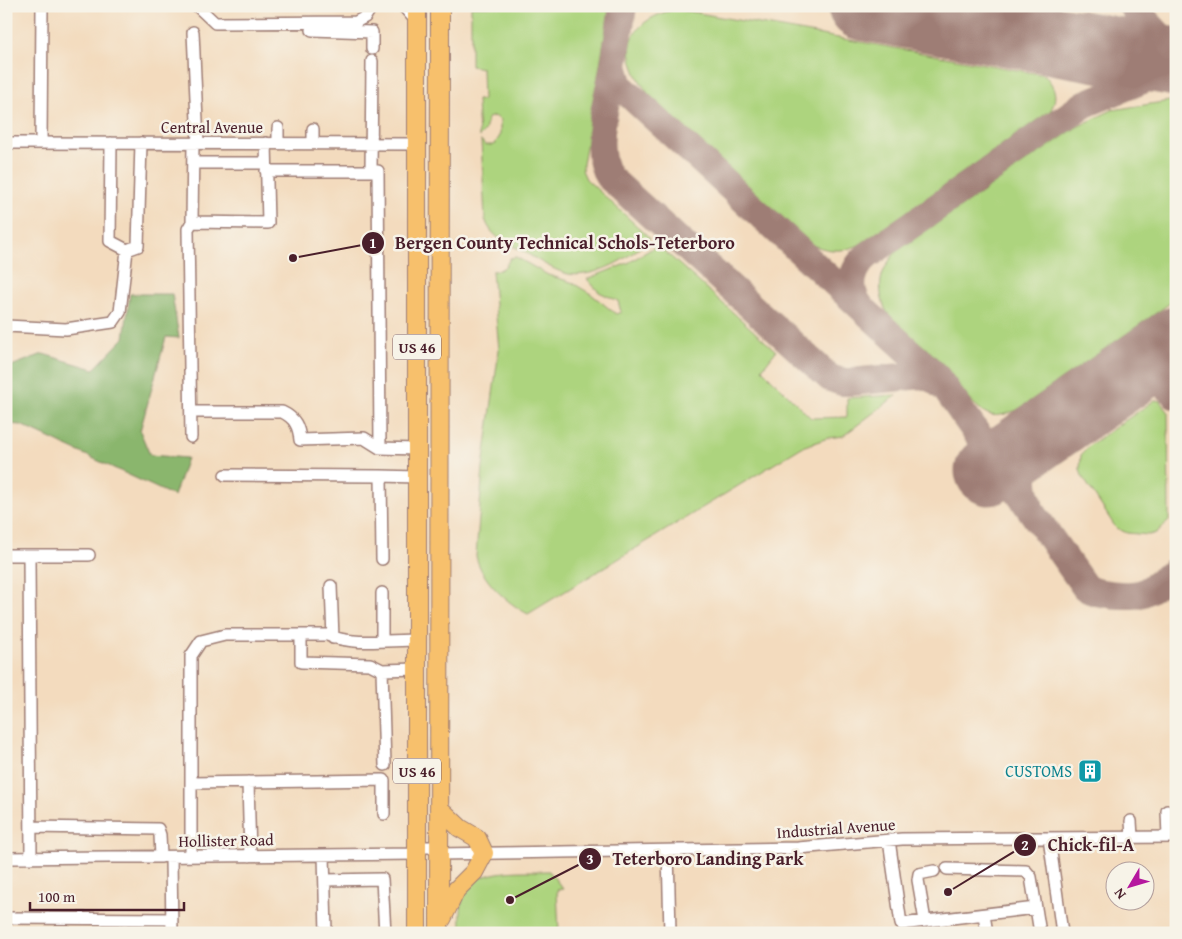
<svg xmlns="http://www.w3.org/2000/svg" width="1182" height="939" font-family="'Gentium Book Plus',serif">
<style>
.green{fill:#add47e;stroke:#7c7a54}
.forest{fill:#8ab66d;stroke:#6a6a4c}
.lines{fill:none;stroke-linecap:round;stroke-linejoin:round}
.taxiway{stroke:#9e7d74;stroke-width:28}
.runway{stroke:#9e7d74;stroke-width:69}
.minor-casing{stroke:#9e7d74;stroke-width:14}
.highway-casing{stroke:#9e7d74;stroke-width:20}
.minor{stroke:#fff;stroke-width:11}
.highway{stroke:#f7c06c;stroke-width:18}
.labels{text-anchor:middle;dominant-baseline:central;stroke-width:5;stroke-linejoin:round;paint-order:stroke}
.shield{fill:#f7f3e8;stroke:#7e5f64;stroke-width:1}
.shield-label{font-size:15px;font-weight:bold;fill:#4a1f2b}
.street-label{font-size:16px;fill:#4a1f2b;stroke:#f7f3e8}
.culture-label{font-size:16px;fill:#0d838f;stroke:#f7f3e8;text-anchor:end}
.leader{fill:none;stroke:#4a1f2b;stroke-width:2}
.callout-dot{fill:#4a1f2b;stroke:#f7f3e8;stroke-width:2}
.mark-label{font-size:15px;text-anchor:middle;font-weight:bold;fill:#fff}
.callout-label{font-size:18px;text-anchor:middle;font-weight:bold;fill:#4a1f2b;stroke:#f7f3e8;stroke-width:5;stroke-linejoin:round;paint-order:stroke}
</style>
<rect width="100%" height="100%" fill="#f7f3e8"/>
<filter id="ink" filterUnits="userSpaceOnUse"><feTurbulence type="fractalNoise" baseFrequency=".02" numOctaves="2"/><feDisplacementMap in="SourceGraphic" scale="10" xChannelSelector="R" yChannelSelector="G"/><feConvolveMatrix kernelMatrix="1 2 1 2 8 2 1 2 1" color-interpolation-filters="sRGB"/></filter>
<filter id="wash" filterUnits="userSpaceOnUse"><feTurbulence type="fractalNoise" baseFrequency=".0096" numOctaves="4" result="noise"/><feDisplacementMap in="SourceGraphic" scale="20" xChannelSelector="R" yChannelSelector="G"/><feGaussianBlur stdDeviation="1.12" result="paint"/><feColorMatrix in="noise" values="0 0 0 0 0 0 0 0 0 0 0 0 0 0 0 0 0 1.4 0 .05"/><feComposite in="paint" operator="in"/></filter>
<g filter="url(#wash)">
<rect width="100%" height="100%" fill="#f3dbbe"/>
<path class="green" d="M471,6h112l26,5 -27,159 4,9 64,59c-17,19 -56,41 -82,36 -16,-4 -33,-16 -47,-24 -17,-8 -30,-13 -36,-31l-4,-79 4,5h9l6,-9v-16l-5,-4 -7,2 -3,13 -6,6 -2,-37h6l-1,-32 -11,-2z
M676,9l369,66c10,12 13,21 6,35l-187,132c-18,11 -35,10 -54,2l-160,-148c-31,-41 -27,-74 26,-87z
M1176,100v199l-159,111c-9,3 -17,7 -26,5 -19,-5 -38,-40 -52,-55 -12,-13 -50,-39 -55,-54 -8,-23 -2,-38 13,-55l180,-124 35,-17z
M656,246l4,1 116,104 -14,18 49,49 36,-1v-19l50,-3 -54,41 -15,2 -26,9 -274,167c-21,-11 -47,-34 -52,-58l7,-89 16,-117 -7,-79c10,0 14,-4 18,-13l6,-1 32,18 23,7 20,12 25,20 5,-2 -3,-11 -19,-9 -12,-13 41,-16z
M1155,400l5,1 8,12 1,108 -13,12 -7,2 -22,-2 -11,-5 -34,-52 -2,-7 1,-14 9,-10z
M549,871l14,18 -6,1 2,43h-98c0,-10 -1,-21 1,-31 6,-37 60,-30 87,-31z"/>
<path class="forest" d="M130,294h42l7,44 -13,-1 -26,94 10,24 37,3 -13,38 -153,-71 -15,-1v-56l37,-14 51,15 30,-31z"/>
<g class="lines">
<path class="taxiway" d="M623,6l-9,60 6,20 317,291 148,210c9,8 47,10 58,6 11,-5 23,-16 33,-23
M1132,6l27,29 17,11
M614,66c-6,32 -24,83 -5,111l221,201 12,4h9l71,-7 13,5 8,7
M860,306c-13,-17 -9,-37 8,-51l217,-151 65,-27 26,-2
M1115,383c25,-5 43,-9 61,13
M1029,502c-12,-26 -1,-46 13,-68"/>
<path class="runway" d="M862,6l314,56
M989,471l187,-130"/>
</g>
</g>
<g filter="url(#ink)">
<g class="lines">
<g class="minor-casing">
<path id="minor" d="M197,6l18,17 141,-1 9,-5 7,-11
M403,6l14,16
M312,30l60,2v17
M193,32l5,111
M313,129v14
M6,143l411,1
M41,143l1,-137
M111,143l-1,98 17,9 11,-4 3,-103
M278,143v-15
M193,163h73
M266,171h112l2,277
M371,171l1,-110
M192,222l76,1 -2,-80
M6,326l60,3 47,-7 7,-10 7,-62
M191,412h91c13,6 17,15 18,28l64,-2 16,10 36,1
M191,437l-3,-208 4,-7 1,-79
M225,475l156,1
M6,555h83
M29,556l2,302
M382,559l-1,-83 35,1
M331,586l2,52
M301,635v27l69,2 12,6 36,-1
M382,641v-48
M382,670l3,95
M248,782l2,74
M191,783v-127l10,-15 24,-6h102c27,11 61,5 90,5
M1167,811l1,26
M1131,821l1,16
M31,827l127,2 2,6 1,22
M1049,838l13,95
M889,840l12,84 135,-16
M668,851l2,82
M324,855l2,78
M191,856v-73l193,-3v34
M171,857l1,76
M6,858l411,-4 4,-7h10l8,7 359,-6 104,-9 274,-2
M947,869l79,2 5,6 9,56
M325,880l57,-1 3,54
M984,915l3,18
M6,918l166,1
M925,921l-7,-41 1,-6 15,-3"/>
</g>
<g class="highway-casing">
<path id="highway" d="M439,808l21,20 17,10 7,15 -10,19 -18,18 -14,29
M417,933v-927
M439,933l1,-927"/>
</g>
<use href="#minor" class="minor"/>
<use href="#highway" class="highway"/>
</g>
</g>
<defs>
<g id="building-square" transform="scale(1.25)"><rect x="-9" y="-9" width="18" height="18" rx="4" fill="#0f9aa8" stroke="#f7f3e8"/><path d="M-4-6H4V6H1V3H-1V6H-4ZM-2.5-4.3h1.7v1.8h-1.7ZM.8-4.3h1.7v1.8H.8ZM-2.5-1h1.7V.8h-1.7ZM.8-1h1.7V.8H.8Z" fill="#fff"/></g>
</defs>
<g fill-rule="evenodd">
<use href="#building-square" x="1090" y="771"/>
</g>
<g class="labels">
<g class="shield">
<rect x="393" y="334.5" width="48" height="25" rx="4"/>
<rect x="393" y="758.5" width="48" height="25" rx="4"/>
</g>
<g class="shield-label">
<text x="417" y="347">US 46</text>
<text x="417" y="771">US 46</text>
</g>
<g class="street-label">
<text x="212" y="127">Central Avenue</text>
<text transform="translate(836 828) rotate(-4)">Industrial Avenue</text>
<text transform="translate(226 840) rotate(-1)">Hollister Road</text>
</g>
<g class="culture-label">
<text x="1072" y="771">CUSTOMS</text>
</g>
</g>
<path class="leader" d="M293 258L373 243M948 892L1025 845M510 900L590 859"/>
<g class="callout-dot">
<circle cx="293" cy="258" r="5"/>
<circle cx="948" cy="892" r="5"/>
<circle cx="510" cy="900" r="5"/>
<circle cx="373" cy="243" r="12"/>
<circle cx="1025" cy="845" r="12"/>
<circle cx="590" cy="859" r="12"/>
</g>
<g class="mark-label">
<text x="373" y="248">1</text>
<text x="1025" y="850">2</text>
<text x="590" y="864">3</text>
</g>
<g class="callout-label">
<text x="565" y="249">Bergen County Technical Schols-Teterboro</text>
<text x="1091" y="851">Chick-fil-A</text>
<text x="708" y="865">Teterboro Landing Park</text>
</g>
<rect width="1182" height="939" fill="none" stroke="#f7f3e8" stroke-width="25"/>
<g transform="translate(1130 886) rotate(232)"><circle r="24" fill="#f7f3e8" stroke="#b29e9c"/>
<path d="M0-4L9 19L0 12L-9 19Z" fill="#b5179e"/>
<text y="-8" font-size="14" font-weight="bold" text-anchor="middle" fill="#4a1f2b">N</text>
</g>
<path d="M30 902v8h154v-8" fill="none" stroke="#4a1f2b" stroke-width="2.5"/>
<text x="38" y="902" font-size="15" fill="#4a1f2b" stroke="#f7f3e8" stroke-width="4" paint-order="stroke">100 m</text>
</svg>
